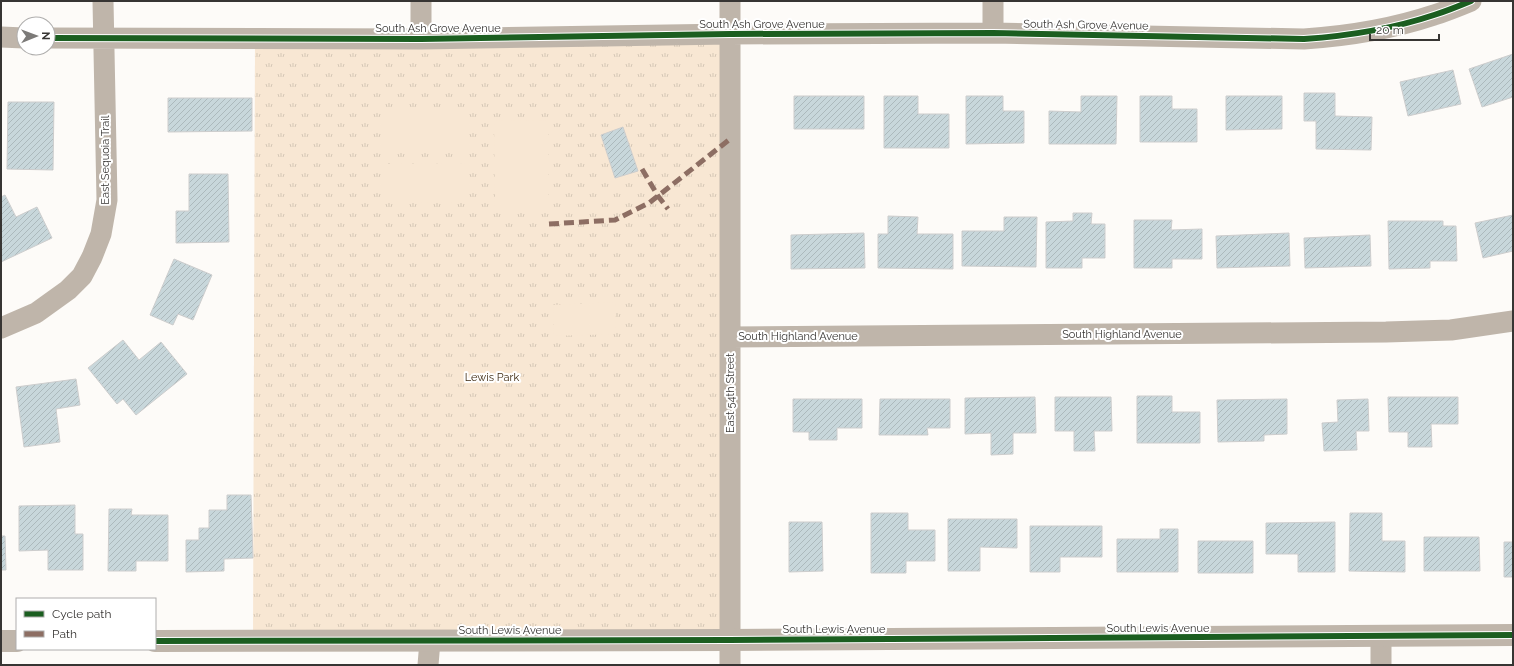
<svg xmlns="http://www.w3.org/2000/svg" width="1514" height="666" font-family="Raleway,sans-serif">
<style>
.grass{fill:url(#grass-tufts)}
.pitch{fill:#f8e7d3}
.building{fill:url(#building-hatch);stroke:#cdcdcd}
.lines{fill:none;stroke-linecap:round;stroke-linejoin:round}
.minor{stroke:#bfb5aa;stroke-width:21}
.tertiary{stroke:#bfb5aa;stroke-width:22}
.quiet{stroke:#8d6e63;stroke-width:5;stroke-dasharray:10 5;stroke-linecap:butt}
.cycleway-casing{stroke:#fff;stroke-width:8}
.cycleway{stroke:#1b5e20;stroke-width:6}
.labels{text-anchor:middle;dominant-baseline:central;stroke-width:4;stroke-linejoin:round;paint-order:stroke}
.street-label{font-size:11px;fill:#373533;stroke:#fff}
.park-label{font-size:11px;fill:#3d2910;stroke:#fff}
</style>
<defs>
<pattern id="grass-tufts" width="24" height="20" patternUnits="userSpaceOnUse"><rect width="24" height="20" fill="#f8e7d3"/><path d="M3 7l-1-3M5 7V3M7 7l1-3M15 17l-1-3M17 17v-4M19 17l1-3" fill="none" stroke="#d5c7b6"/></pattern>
<pattern id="building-hatch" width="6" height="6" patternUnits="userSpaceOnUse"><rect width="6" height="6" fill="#c8d7db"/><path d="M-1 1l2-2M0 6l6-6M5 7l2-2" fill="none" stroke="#acb9bc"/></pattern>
</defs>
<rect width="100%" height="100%" fill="#fdfbf8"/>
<path class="grass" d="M730,34l-1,606 -476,1 2,-603z"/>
<path class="pitch" d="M385,113h83v39h-83z
M548,120v89h-53l-1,-88z
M468,163v39l-83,1v-39z
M615,302l1,32 -62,2 -1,-31z"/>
<path class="building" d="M1513,54v43l-31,10 -13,-38z
M1453,70l8,34 -53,12 -8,-34z
M1304,93h31v23l37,1 -1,33 -55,-1v-28h-12z
M794,96h70v33h-70z
M884,96h34v18h31v34h-65z
M966,96h37v15h21v32l-58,1z
M1081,96h36l-1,48h-67v-33l32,1z
M1140,96h32v13h25v33h-57z
M1226,96h56v33l-56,1z
M168,98h84v33l-84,1z
M8,102h46l-1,68 -46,-1z
M623,127l15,44 -23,7 -14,-43z
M189,174h39l1,68 -53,1v-32h13z
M5,195l11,22 21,-10 15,31 -51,24v-65z
M1073,213h19l-1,11h14v34h-23v10h-36v-46l27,-1z
M1513,215v36l-30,7 -8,-35z
M888,216l30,1 -1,17h36v35l-75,-1v-34h10z
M1004,217h33l-1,50 -74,-1v-35h42z
M1134,220h38l-1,10 31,-1v30h-30v9h-38z
M1388,221h55v5h13l1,35h-27v7l-41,1z
M864,233l1,35 -74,1v-34z
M1289,233l1,33 -73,2 -1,-32z
M1370,235l1,31 -66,2 -1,-30z
M174,259l38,16 -19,45 -15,-6 -5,11 -23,-10z
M123,340l16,20 22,-18 26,32 -51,41 -13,-16 -6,5 -29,-36z
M76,379l4,26 -24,4 4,33 -36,5 -8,-60z
M1137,396h35v16h28v31h-63z
M1035,397l1,36h-23v21l-22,1v-22l-26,1v-36z
M1055,397h56l1,34h-18l1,20h-21v-20h-19z
M1388,397h70v27h-27l1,23h-24v-15h-19z
M793,399h69v29h-25v12h-28v-8h-16z
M880,399h70v29h-23l1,7h-49z
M1287,399v35l-23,1v6l-46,1 -1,-42z
M1368,399l1,32h-13l1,19 -33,1 -2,-28 16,-1 -1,-22z
M227,495h24l2,63 -29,1v12l-38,1v-32h13v-12h10v-18h18z
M75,505v29h8v36h-35v-20l-29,1v-45z
M109,509h23l-1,6h37v46h-32v10h-28z
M871,513h37v17h27v31h-29v12h-35z
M1350,513h32v28h23v31l-56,-1z
M948,519h69v29l-37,-1v24h-32z
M789,522h33l1,49 -34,1z
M1335,522v50h-37v-18h-32v-31z
M1030,526h72v31h-42v15h-30z
M1160,529h18v43h-61v-33h43z
M1,536h4l1,34h-5z
M1424,537h55l1,34h-56z
M1198,541h55v32h-55z
M1504,542h9v35h-9z"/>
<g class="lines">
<path class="minor" d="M421,1v38
M993,33v-32
M1,37l23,1
M48,38l373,1 309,-5 263,-1 311,6c44,-3 88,-10 130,-24 13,-4 25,-9 37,-14
M1,328l35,-15 32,-23 14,-14 10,-19 9,-23 6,-34 -4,-199
M731,337l655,-5 65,-2 62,-9
M1381,637v28
M428,665l2,-24
M730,665v-664"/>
<path class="tertiary" d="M1,641h16
M155,641l574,-1 784,-5"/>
<path class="quiet" d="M642,169l16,27 10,13
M549,224l66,-4 34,-17 81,-64"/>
<g class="cycleway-casing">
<path id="cycleway" d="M48,38l373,1 309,-5 263,-1 311,6c44,-3 88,-10 130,-24 13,-4 25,-9 37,-14
M155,641l574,-1 784,-5"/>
</g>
<use href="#cycleway" class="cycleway"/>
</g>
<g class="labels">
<g class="street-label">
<text x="762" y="24">South Ash Grove Avenue</text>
<text transform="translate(1086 25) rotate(1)">South Ash Grove Avenue</text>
<text x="438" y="28">South Ash Grove Avenue</text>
<text transform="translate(105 160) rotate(-90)">East Sequoia Trail</text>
<text x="1122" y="334">South Highland Avenue</text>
<text x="798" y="336">South Highland Avenue</text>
<text transform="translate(730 393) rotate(-90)">East 54th Street</text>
<text x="1158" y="628">South Lewis Avenue</text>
<text x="834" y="629">South Lewis Avenue</text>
<text x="510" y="630">South Lewis Avenue</text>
</g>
<g class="park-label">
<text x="492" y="377">Lewis Park</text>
</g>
</g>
<rect width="1514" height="666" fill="none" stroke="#373533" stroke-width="4"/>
<rect x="16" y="598" width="140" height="52" fill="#ffffff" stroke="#afaead"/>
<rect x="24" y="611" width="20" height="6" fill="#1b5e20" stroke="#afaead"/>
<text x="52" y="618" font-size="12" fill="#373533">Cycle path</text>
<rect x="24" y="631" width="20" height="6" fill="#8d6e63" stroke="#afaead"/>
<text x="52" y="638" font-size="12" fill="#373533">Path</text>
<g transform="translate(36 36) rotate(89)"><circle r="19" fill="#ffffff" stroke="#afaead"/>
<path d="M0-3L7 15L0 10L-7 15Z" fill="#7c7a78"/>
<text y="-6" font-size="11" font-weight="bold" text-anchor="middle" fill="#373533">N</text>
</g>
<path d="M1370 34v6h69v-6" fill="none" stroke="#373533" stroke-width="2"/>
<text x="1376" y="34" font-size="12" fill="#373533" stroke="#ffffff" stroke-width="3" paint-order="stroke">20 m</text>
</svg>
